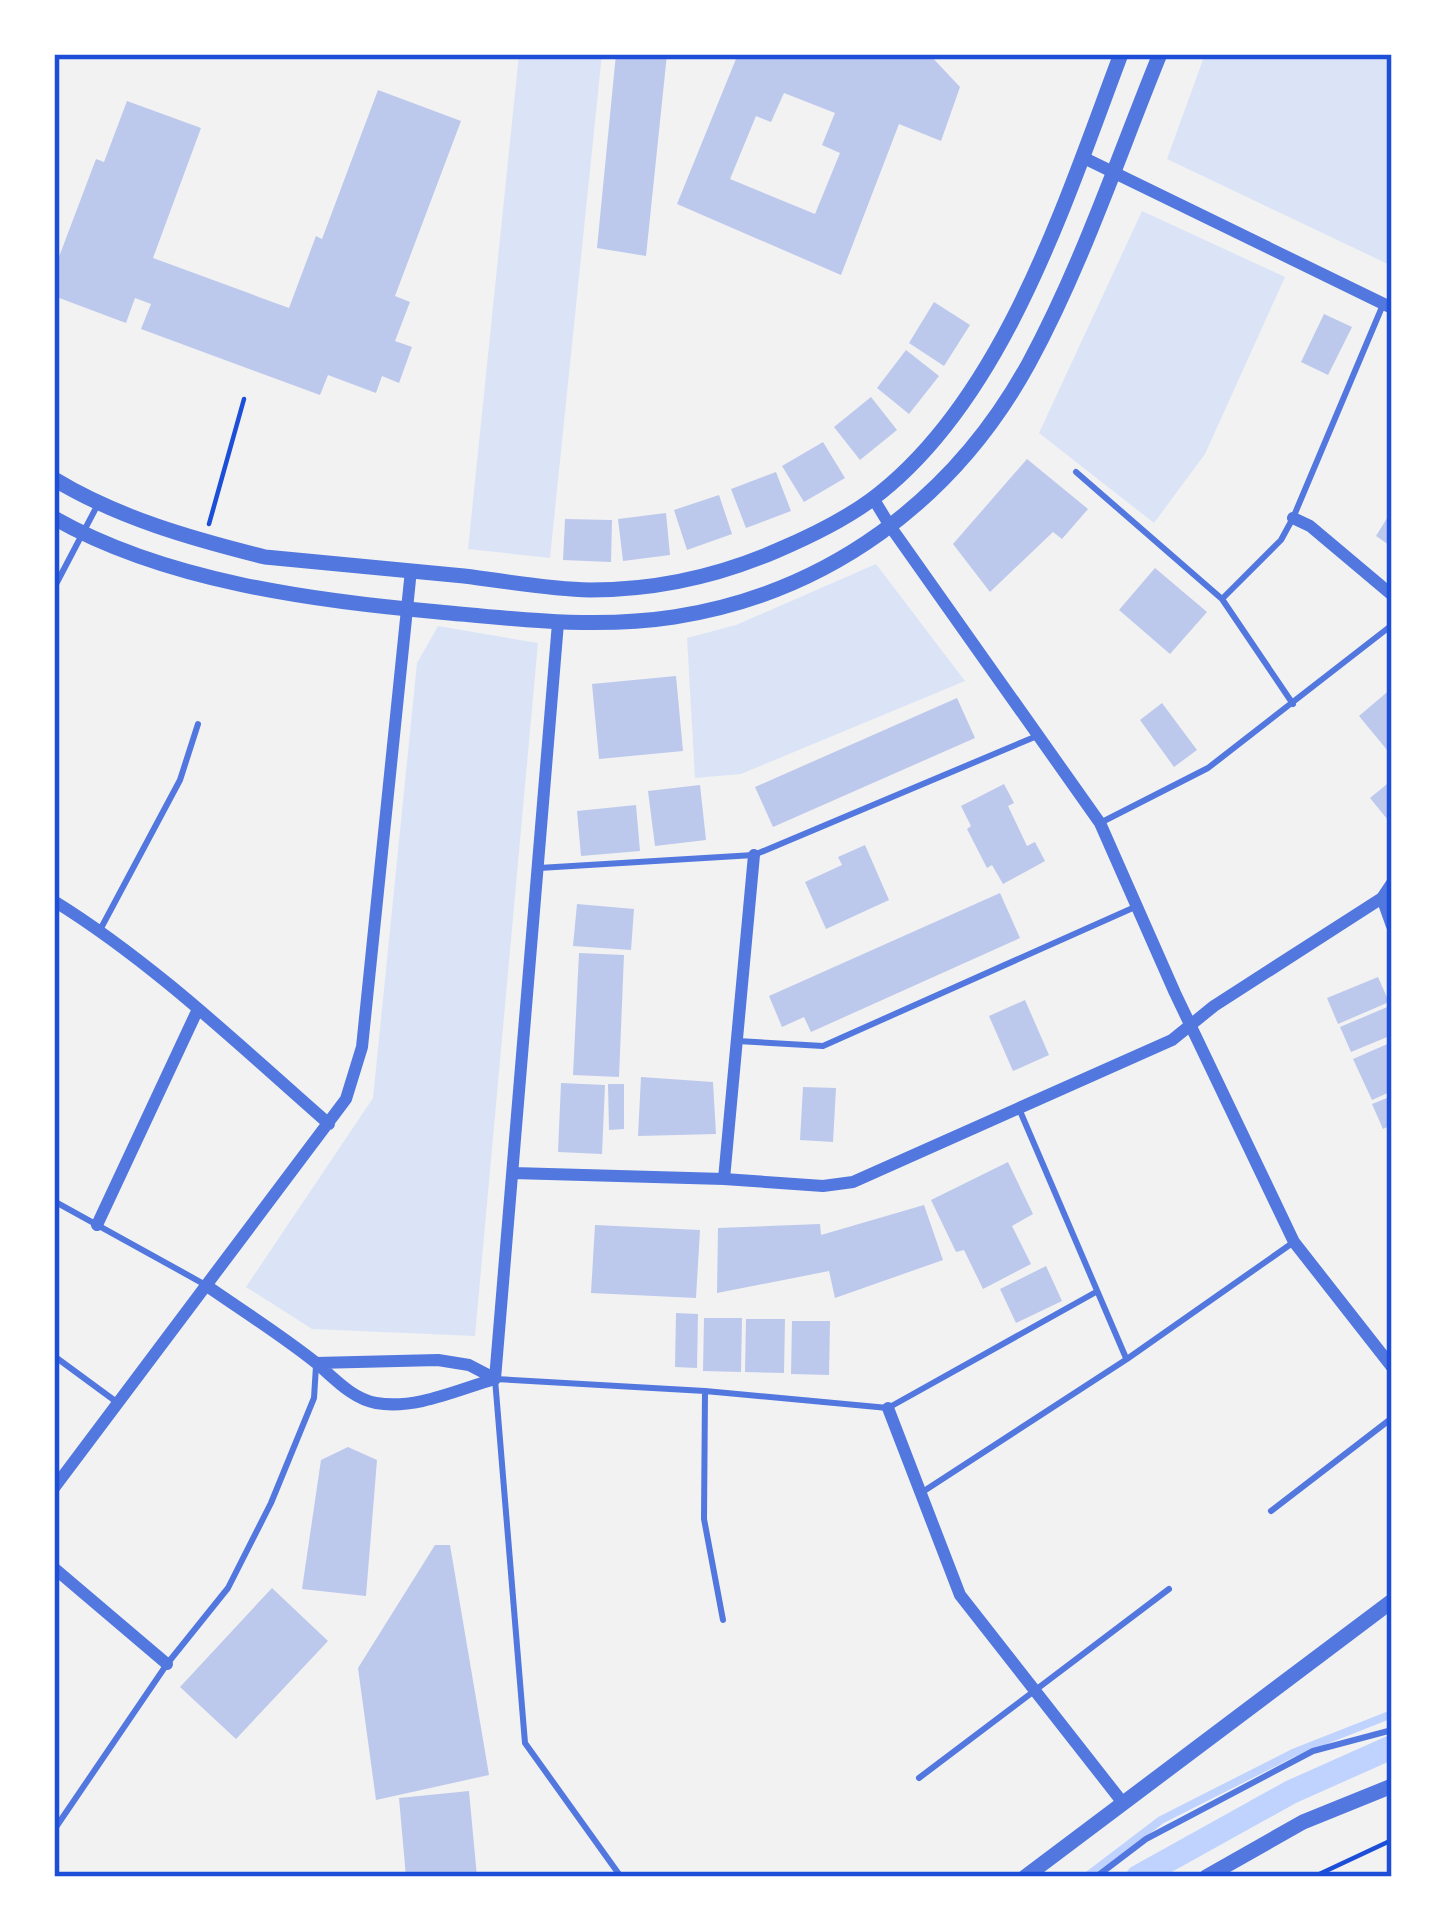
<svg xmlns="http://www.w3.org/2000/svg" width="1446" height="1931" font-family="'Source Sans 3',sans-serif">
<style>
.green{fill:#dbe4f7}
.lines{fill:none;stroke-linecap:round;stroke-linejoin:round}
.stream{stroke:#bfd3fe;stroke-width:8}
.canal{stroke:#bfd3fe;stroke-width:24}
.building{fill:#bdc9ec;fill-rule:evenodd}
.path{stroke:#1d4ed8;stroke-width:4.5}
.service{stroke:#5277de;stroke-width:6}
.minor{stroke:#5277de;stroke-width:12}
.tertiary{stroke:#5277de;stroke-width:15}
.neatline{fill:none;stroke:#1d4ed8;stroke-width:4.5}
</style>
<rect width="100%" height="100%" fill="#f2f2f2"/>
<path class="green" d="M519,54h83l-52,504 -82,-9z
M1205,54h187v212l-225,-107z
M1142,211l143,66 -80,177 -51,69 -115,-90z
M876,564l89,117 -224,93 -46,4 -8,-140 49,-13z
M438,626l100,17 -63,693 -163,-7 -66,-42 127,-189 44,-435z"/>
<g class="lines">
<path class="stream" d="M1086,1877l75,-57 132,-67 99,-39"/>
<path class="canal" d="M1138,1877l153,-85 101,-45"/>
</g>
<path class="building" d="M616,54h51l-21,202 -49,-8z
M738,54h191l31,33 -19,54 -42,-17 -58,151 -164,-71zM784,93l51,20 -13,32 18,8 -25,61 -85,-35 26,-63 15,6z
M378,90l83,31 -66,175 15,6 -15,39 17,6 -13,36 -17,-7 -6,17 -48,-18 -8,20 -179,-66 10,-25 -16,-6 -9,25 -72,-27v-26l42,-111 8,3 23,-61 74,27 -48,130 136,50 27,-72 6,3z
M934,302l36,23 -26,41 -35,-23z
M1324,314l28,13 -24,48 -27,-13z
M906,350l33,26 -30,38 -32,-26z
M871,397l26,33 -37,30 -26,-33z
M823,442l22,36 -41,24 -22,-36z
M1027,459l61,50 -26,30 -9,-7 -63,60 -37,-48z
M776,472l15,39 -45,17 -15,-39z
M719,495l13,39 -45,16 -13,-40z
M1392,510v37l-16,-11z
M666,513l4,42 -47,6 -5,-42z
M565,519l47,1 -1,42 -48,-2z
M1155,568l52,44 -37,42 -51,-44z
M676,676l7,75 -84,8 -7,-75z
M1392,688v68l-33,-40z
M957,698l18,40 -202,89 -18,-40z
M1162,703l35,47 -23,17 -34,-47z
M1392,780v45l-22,-27z
M1004,784l10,19 -6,3 19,40 8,-4 10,19 -42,23 -11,-19 -5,3 -20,-39 4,-3 -10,-20z
M700,785l6,55 -51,6 -7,-55z
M636,805l4,46 -59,5 -4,-45z
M865,845l24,55 -63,29 -21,-47 37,-17 -4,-8z
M1000,893l20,45 -209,94 -7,-15 -22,10 -13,-31z
M577,904l57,5 -3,41 -58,-4z
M579,953l45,2 -5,122 -46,-2z
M1378,977l11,25 -51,22 -11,-26z
M1025,1000l24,55 -36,16 -24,-55z
M1392,1005v30l-41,17 -11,-25z
M1392,1042v49l-20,9 -19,-41z
M641,1077l72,5 3,52 -78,2z
M561,1083l44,2 -3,69 -44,-2z
M608,1084h16v45l-15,1z
M803,1087l33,1 -3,54 -33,-2z
M1392,1096v29l-9,4 -11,-25z
M1008,1162l25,52 -21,12 19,38 -48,25 -19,-39 -8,2 -25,-52z
M924,1205l19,55 -108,38 -6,-27 -112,22 1,-65 102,-4 1,11z
M595,1225l105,5 -4,68 -105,-5z
M1046,1266l16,35 -46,22 -16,-34z
M676,1313l22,1 -1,54 -22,-1z
M704,1318h38l-1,54 -38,-1z
M746,1319h39l-1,54 -39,-1z
M792,1321h38l-1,54 -38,-1z
M348,1447l29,13 -11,136 -64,-7 19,-129z
M435,1545h15l39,230 -113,25 -18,-132z
M272,1588l56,53 -92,98 -56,-52z
M469,1791l8,86h-71l-7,-79z"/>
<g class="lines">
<path class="path" d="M209,524l35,-125
M1313,1877l79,-37"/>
<path class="service" d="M1076,472l146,127
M54,588l43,-82
M1293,704l-71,-105 59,-59 12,-22 89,-211
M1100,823l108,-55 184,-143
M539,868l215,-13 283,-119
M100,930l80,-150 18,-56
M737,1041l86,5 312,-139
M1020,1111l106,247
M54,1201l150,83
M54,1356l64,47
M705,1391l-1,128 19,101
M924,1491l203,-132 164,-115
M1271,1511l121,-93
M919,1778l250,-189
M54,1830l113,-166 61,-76 43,-85 43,-105 2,-32
M621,1877l-96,-134 -30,-364 210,12 183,17 208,-116
M1096,1877l50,-38 167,-88 79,-21"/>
<path class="minor" d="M1082,157l310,151
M873,498l17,28 210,297 75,170 119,249 98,125
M1293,518l17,8 82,69
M1382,898l10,28
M54,901c100,62 187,146 275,223
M513,1173l211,6 99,7 30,-4 319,-142 42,-34 168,-108 10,-15
M724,1179l30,-324
M97,1225l101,-216
M207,1286c36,25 74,49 108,76 18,15 37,37 61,41 40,7 83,-14 119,-24
M316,1363l122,-3 31,5 25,13
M495,1379l63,-756
M888,1408l72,187 163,208
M54,1488l292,-389 16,-52 49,-477
M54,1568l113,96"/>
<path class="tertiary" d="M54,479c64,39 139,60 211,78 66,6 132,12 199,19 41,5 84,13 126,14 63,0 128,-14 186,-39 33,-14 65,-29 95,-51 132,-98 194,-298 250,-446
M54,518c111,63 259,83 385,94 77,7 157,17 235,5 154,-24 280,-117 355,-254 53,-98 89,-206 131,-309
M1025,1877l367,-276
M1206,1877l97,-55 89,-36"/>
</g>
<rect width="1446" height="1931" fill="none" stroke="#ffffff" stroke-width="114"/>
<rect x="57" y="57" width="1332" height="1817" class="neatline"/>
</svg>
